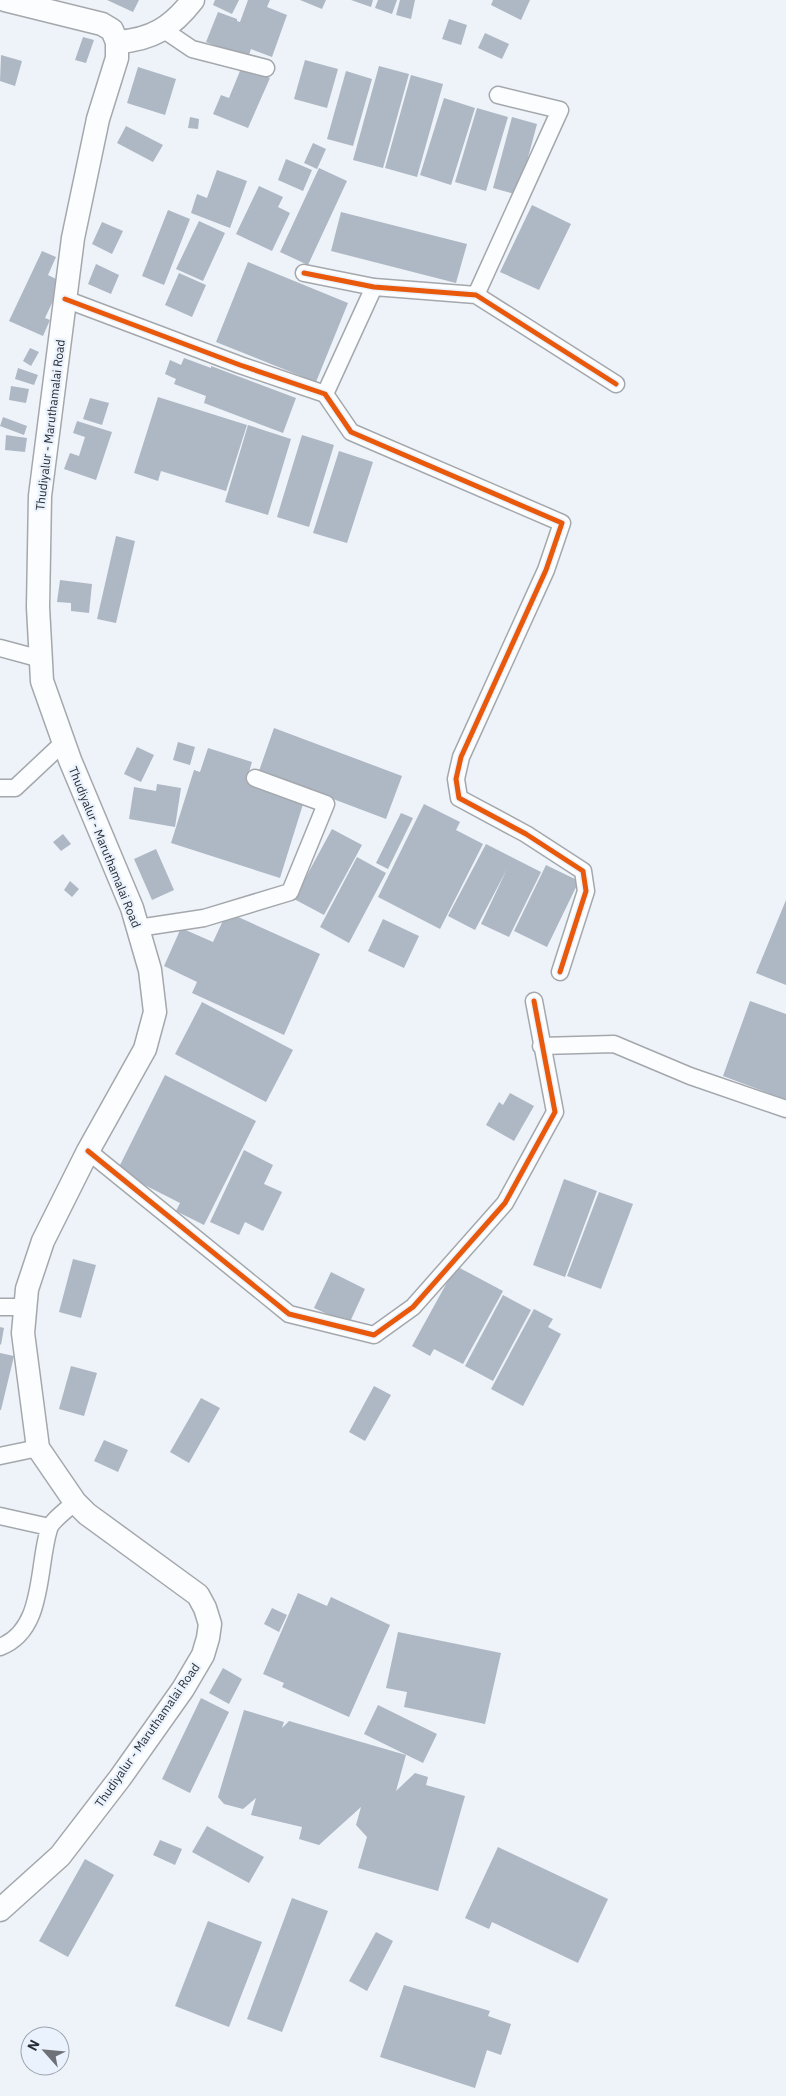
<svg xmlns="http://www.w3.org/2000/svg" width="786" height="2096" font-family="'IBM Plex Sans',sans-serif">
<style>
.building{fill:#aeb7c4}
.lines{fill:none;stroke-linecap:round;stroke-linejoin:round}
.street-casing{stroke:#a4a8ad;stroke-width:19}
.secondary-casing{stroke:#a4a8ad;stroke-width:25}
.street{stroke:#fcfdfe;stroke-width:16}
.secondary{stroke:#fcfdfe;stroke-width:22}
.cycleway-casing{stroke:#eaf2fd;stroke-width:8}
.cycleway{stroke:#e8590c;stroke-width:5}
.labels{text-anchor:middle;dominant-baseline:central;stroke-width:4.5;stroke-linejoin:round;paint-order:stroke}
.street-label{font-size:12px;fill:#292c32;stroke:#eaf2fd}
</style>
<rect width="100%" height="100%" fill="#eef3f9"/>
<path class="building" d="M107,0h32l-6,12z
M215,0h24l-7,14 -19,-9z
M248,0h22l-3,7 20,8 -15,42 -21,-8 -3,9 -42,-16 12,-30 19,7v2l3,1z
M300,0h26l-4,9z
M351,0h22l-2,7z
M378,0h19l-5,14 -17,-6z
M400,0h15l-4,19 -15,-4z
M493,0h37l-9,20 -30,-15z
M449,19l18,6 -6,20 -19,-6z
M485,33l24,11 -7,15 -24,-11z
M83,37l11,3 -8,23 -11,-3z
M1,55l21,6 -7,25 -15,-5z
M305,60l33,9 -11,39 -33,-9z
M242,66l28,12 -22,50 -35,-14 8,-19 8,3z
M379,66l30,8 -26,94 -30,-8z
M138,67l38,12 -11,36 -38,-12z
M346,71l26,8 -19,67 -26,-7z
M411,75l32,9 -26,93 -32,-9z
M444,98l31,10 -24,77 -31,-10z
M477,108l31,9 -22,74 -31,-9z
M190,117l9,2 -1,10 -10,-1z
M512,117l25,7 -19,71 -25,-7z
M126,126l37,19 -10,17 -36,-19z
M313,143l13,6 -9,20 -13,-6z
M286,159l26,11 -9,21 -25,-11z
M319,168l28,13 -39,84 -28,-13z
M217,170l30,11 -17,47 -39,-15 6,-19 10,4z
M259,186l24,11 -5,10 12,6 -18,38 -36,-17z
M532,205l39,19 -32,66 -39,-18z
M168,210l22,9 -26,66 -22,-9z
M341,212l126,32 -11,39 -125,-32z
M199,221l26,12 -22,48 -27,-12z
M102,222l21,9 -11,23 -20,-10z
M42,251l14,6 -8,18 14,7 -17,36 5,2 -7,16 -34,-15z
M248,262l100,41 -32,79 -100,-40z
M96,264l23,11 -8,19 -23,-10z
M179,273l27,12 -14,32 -27,-12z
M30,348l9,4 -8,14 -8,-5z
M184,358l27,10v-2l85,32 -13,35 -79,-30 2,-7 -32,-12 2,-5 -11,-5 5,-14 11,5z
M18,368l20,7 -4,10 -19,-6z
M11,386l18,3 -3,14 -17,-3z
M158,397l89,28 -21,66 -65,-20 -3,10 -24,-8z
M90,398l19,5 -7,22 -19,-6z
M3,417l24,9 -3,9 -24,-9z
M77,421l35,11 -16,48 -32,-11 6,-16 9,3 6,-19 -12,-4z
M248,425l43,14 -23,76 -43,-13z
M6,435l21,3 -2,14 -20,-2z
M302,435l32,10 -25,82 -32,-10z
M339,451l34,11 -26,81 -34,-10z
M116,536l19,5 -19,82 -19,-4z
M60,580l32,4 -3,29 -18,-2v-8l-14,-1z
M274,728l128,48 -16,43 -127,-48z
M178,742l17,5 -5,18 -17,-5z
M137,747l17,8 -13,27 -17,-8z
M208,748l44,14 -6,20 58,19 -24,77 -109,-35 23,-73 6,2z
M157,784l24,4 -6,39 -46,-8 5,-32 22,4z
M424,804l36,18 -4,8 27,14 -43,85 -62,-32z
M401,813l12,5 -25,51 -12,-6z
M332,829l30,16 -38,70 -30,-16z
M63,834l8,10 -10,7 -8,-9z
M486,844l55,28 -32,65 -28,-13 26,-55 -32,61 -27,-14z
M156,849l18,41 -22,10 -18,-41z
M357,857l29,16 -37,70 -29,-16z
M546,865l33,16 -32,66 -33,-16z
M70,881l9,8 -7,8 -8,-7z
M786,900v85l-30,-12z
M227,912l93,42 -36,81 -92,-42 5,-11 -33,-16 17,-38 32,14z
M383,919l36,17 -15,32 -36,-17z
M750,1001l36,13v86l-63,-24z
M202,1002l91,48 -27,52 -91,-48z
M165,1075l91,46 -52,104 -28,-14 4,-8 -63,-32z
M510,1093l24,13 -20,35 -28,-16 13,-23 4,3z
M244,1150l29,15 -9,19 18,8 -19,39 -18,-9 -6,13 -29,-13z
M564,1179l33,12 -32,86 -32,-12z
M599,1192l34,12 -32,85 -34,-13z
M73,1259l23,6 -15,53 -22,-6z
M456,1266l47,25 -40,73 -29,-15 -4,7 -18,-10z
M331,1272l34,17 -16,35 -35,-16z
M503,1295l28,15 -38,71 -28,-15z
M534,1309l19,10 -5,8 13,7 -38,72 -32,-17z
M0,1327l4,1 -3,17 -1,-1z
M0,1353l14,3 -13,54h-1z
M71,1366l26,7 -13,43 -25,-7z
M374,1386l17,9 -26,46 -16,-9z
M201,1398l19,10 -31,55 -19,-11z
M104,1440l24,10 -10,22 -24,-11z
M298,1593l29,13 4,-9 59,28 -41,92 -67,-30 2,-4 -21,-9z
M272,1608l15,7 -8,17 -15,-8z
M398,1632l103,21 -16,71 -81,-17 3,-15 -21,-4z
M223,1668l19,11 -13,25 -20,-11z
M201,1698l28,14 -39,81 -28,-14z
M378,1705l59,29 -14,29 -59,-29z
M244,1710l40,12 -2,6 7,-7 117,34 -10,36 19,-18 13,4 -2,8 39,11 -27,95 -80,-23 9,-31 -11,-12 5,-18 -42,38 -20,-6 3,-12 -51,-12 5,-17 -13,11 -19,-5 -6,-7z
M207,1826l57,31 -15,26 -57,-31z
M160,1840l22,9 -7,16 -22,-10z
M498,1847l110,52 -30,64 -86,-41 -3,7 -24,-11z
M85,1859l29,16 -46,82 -29,-16z
M292,1898l36,13 -46,121 -35,-13z
M208,1921l54,21 -33,85 -54,-21z
M376,1932l17,9 -26,50 -18,-10z
M404,1985l86,26 -2,5 23,8 -10,31 -14,-5 -12,38 -95,-31z"/>
<g class="lines">
<g class="street-casing">
<path id="street" d="M164,30l28,19 74,19
M304,273l70,14 102,8 140,89
M476,295l84,-185 -62,-15
M65,299l175,66 85,29 26,38 211,91 -16,47 -85,187 -5,22 3,19 67,36 57,37 3,20 -26,81
M325,394l49,-107
M0,648l41,11
M0,788h15l49,-46
M138,928l66,-10 86,-26 36,-88 -71,-26
M541,1046l73,-2 76,32 96,33
M88,1151l201,163 85,21 39,-28 92,-104 50,-91 -21,-111
M0,1307h26
M0,1456l38,-8
M0,1516l49,11
M0,1647c45,-17 37,-80 49,-118 2,-8 20,-21 26,-27"/>
</g>
<g class="secondary-casing">
<path id="secondary" d="M117,42c35,-2 55,-15 76,-42
M0,1910l60,-54 60,-78 63,-89 20,-34 5,-17 2,-14 -5,-16 -7,-13 -111,-81 -12,-12 -37,-54 -15,-115 4,-44 16,-48 45,-90 57,-102 10,-37 -5,-42 -18,-62 -62,-148 -28,-79 -4,-74 2,-111 33,-258 25,-119 19,-61v-16l-5,-12 -10,-6 -97,-24"/>
</g>
<use href="#street" class="street"/>
<use href="#secondary" class="secondary"/>
<g class="cycleway-casing">
<path id="cycleway" d="M304,273l70,14 102,8 140,89
M65,299l175,66 85,29 26,38 211,91 -16,47 -85,187 -5,22 3,19 67,36 57,37 3,20 -26,81
M88,1151l201,163 85,21 39,-28 92,-104 50,-91 -21,-111"/>
</g>
<use href="#cycleway" class="cycleway"/>
</g>
<g class="labels">
<g class="street-label">
<text transform="translate(50 425) rotate(-83)">Thudiyalur - Maruthamalai Road</text>
<text transform="translate(105 847) rotate(68)">Thudiyalur - Maruthamalai Road</text>
<text transform="translate(147 1735) rotate(-55)">Thudiyalur - Maruthamalai Road</text>
</g>
</g>
<g transform="translate(45 2051) rotate(297)"><circle r="24" fill="#eaf2fd" stroke="#9da3ac"/>
<path d="M0-4L9 19L0 12L-9 19Z" fill="#6e7278"/>
<text y="-8" font-size="14" font-weight="bold" text-anchor="middle" fill="#292c32">N</text>
</g>
</svg>
